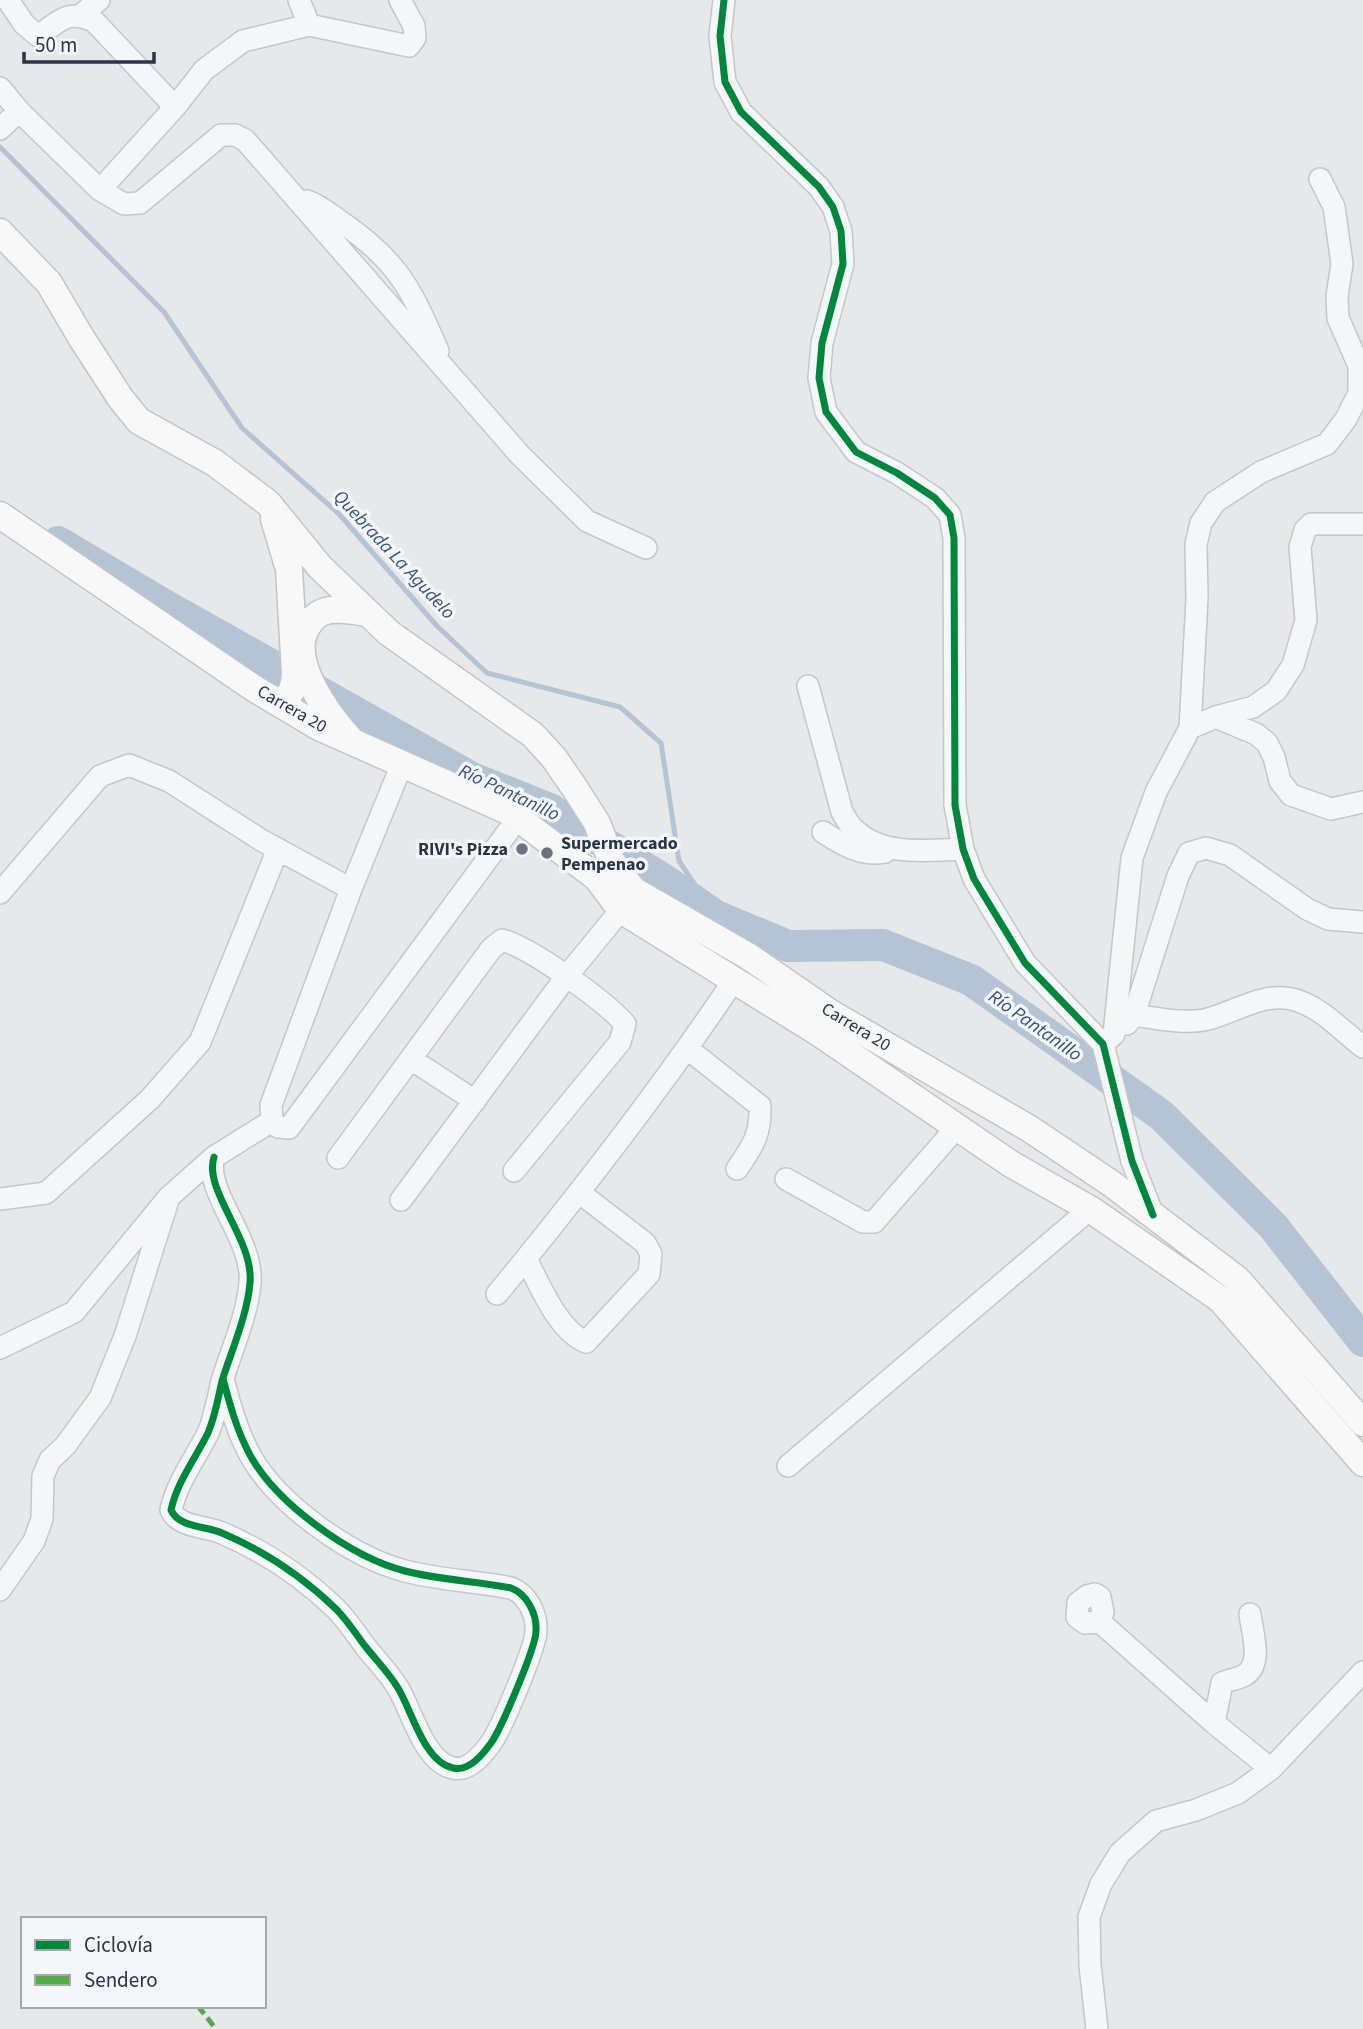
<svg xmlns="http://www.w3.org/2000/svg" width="1363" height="2029" font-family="'Source Sans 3',sans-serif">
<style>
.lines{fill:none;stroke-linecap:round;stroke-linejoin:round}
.stream{stroke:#b4c4d5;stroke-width:5}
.river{stroke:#b4c4d5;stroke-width:32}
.minor-casing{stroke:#c4c6c8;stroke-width:24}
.major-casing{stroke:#c2c5c8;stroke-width:29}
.minor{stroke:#f5f6f7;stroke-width:21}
.major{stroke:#f8f8f8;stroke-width:26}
.quiet{stroke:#54ac47;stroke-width:5;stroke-dasharray:10 5;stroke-linecap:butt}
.cycleway-casing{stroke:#f4f6f9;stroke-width:11}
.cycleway{stroke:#00873e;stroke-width:7}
.poi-dot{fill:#6c737f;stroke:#f4f6f9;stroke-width:2.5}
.labels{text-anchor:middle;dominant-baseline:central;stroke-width:7;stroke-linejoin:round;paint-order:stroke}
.street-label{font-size:18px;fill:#2b3445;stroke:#f4f6f9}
.poi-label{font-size:18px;font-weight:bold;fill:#2b3445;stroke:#f4f6f9;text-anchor:start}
.water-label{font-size:19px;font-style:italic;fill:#34527a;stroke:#f4f6f9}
</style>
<rect width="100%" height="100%" fill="#e6e8ea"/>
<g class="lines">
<path class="stream" d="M0,147l164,165 78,116 97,86 98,112 50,47 133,34 41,36 18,118 37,55"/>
<path class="river" d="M58,542l108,64 306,172 78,31 113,70 53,37 72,30 95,-1 88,35 190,135 112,111 90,115"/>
<g class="minor-casing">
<path id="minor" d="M8,0l16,24 14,12c22,-15 29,-27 56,-15l81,86
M299,0l10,25
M724,0l-4,36 5,46 16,30 78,75 14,20 8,24 2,33 -21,79 -3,35 7,34 30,40 41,21 38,25 15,17 4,23 1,267 8,44 11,30 51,84 78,81 29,117 21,54
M81,15l18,-15
M0,88l19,23 -19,18
M19,111l81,79 24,14 16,-1 81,-68h14l10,5 275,315 67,66 59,27
M100,190l75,-83 29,-37 39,-29 66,-16 100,21 6,-8 -1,-12 -14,-26
M307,201c13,4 25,15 37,23 55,38 68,67 94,127
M808,686l34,126c4,6 7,14 13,18 27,27 73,20 108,19
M1216,717l40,17 11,9 7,14 6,24 11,14 40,14 32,-7
M1190,728l7,-129 -1,-55 5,-21 14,-21 46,-30 66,-28 19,-25 13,-26v-27l-21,-48 -1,-22 5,-32 -8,-57 -14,-28
M402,764l-51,125 -80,216 1,16 6,6 11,1 229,-310
M823,832c18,12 40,25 62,20
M0,893l100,-117 29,-11 40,16 92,59 90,49
M1134,1015l44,-139 11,-23 17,-5 24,7 77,54 21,10 35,3
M1127,1024l7,-9c22,3 48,9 70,5 28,-6 58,-28 88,-21 28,7 49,31 71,48
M1103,1044l11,-10 18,-176 24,-66 34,-64 26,-11 37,-10 23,-16 17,-26 13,-45 -6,-73 5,-17 6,-6h52
M688,1049l72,57c1,28 -7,40 -23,63
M411,1059l64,42
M214,1157c-11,34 40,82 36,126 -3,33 -18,66 -28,98 -4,17 -7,36 -14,52 -13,26 -31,49 -37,77 8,18 36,16 51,23 42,18 81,44 114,76 11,11 20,25 29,37 11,14 24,27 33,42 14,23 26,74 55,80 16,4 30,-14 38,-25 10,-14 45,-96 45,-112 1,-17 -9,-37 -25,-43 -35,-7 -72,-8 -106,-17 -54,-14 -128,-67 -155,-116 -13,-24 -20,-50 -27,-76
M338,1158l153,-209 11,-9c29,8 102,60 123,84l-5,18 -106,129
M786,1179l77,43h11l83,-95
M0,1199l46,-6 104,-94 50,-57 78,-193
M401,1200l165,-223 55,-67
M526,1259c14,26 32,72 60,83l63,-68 2,-20 -6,-11 -65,-50
M497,1294c84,-102 164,-205 237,-314
M0,1348l74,-36 95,-115 45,-40 58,-36
M788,1466l302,-257
M0,1590l34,-49 8,-22 1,-43 7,-16 15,-14 35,-48 25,-62 44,-139
M1100,1622l-15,1 -8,-6 1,-14 9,-7 8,-2 5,3 3,15 -3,10 114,101 57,46
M1214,1723l8,-40c7,-3 15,-4 21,-7 21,-10 9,-44 7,-62
M1097,2029l-7,-64 -1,-48 12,-33 19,-31 36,-32 40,-11 42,-17 33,-24 92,-97"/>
</g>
<g class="major-casing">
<path id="major" d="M0,232l49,51 33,56 39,60 18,22 76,42 53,40 52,64 69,66 144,102 21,23 20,29 23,36 15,39 21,28
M0,515l255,174 64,38 191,85 87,66 24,32 198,123 192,131 79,45 130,90 143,164
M274,519l15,50 6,104c-1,15 -3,23 -17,29
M350,739c-22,-24 -63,-79 -43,-112 4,-7 8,-12 16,-15 13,-5 30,-1 44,1
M597,878l36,12 115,66 81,56 201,117 82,55 125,95 126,144"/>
</g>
<use href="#minor" class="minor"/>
<use href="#major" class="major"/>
<path class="quiet" d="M198,2006l18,23"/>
<g class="cycleway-casing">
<path id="cycleway" d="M724,0l-4,36 5,46 16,30 78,75 14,20 8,24 2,33 -21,79 -3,35 7,34 30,40 41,21 38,25 15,17 4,23 1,267 8,44 11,30 51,84 78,81 29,117 21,54
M214,1157c-11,34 40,82 36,126 -3,33 -18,66 -28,98 -4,17 -7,36 -14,52 -13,26 -31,49 -37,77 8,18 36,16 51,23 42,18 81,44 114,76 11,11 20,25 29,37 11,14 24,27 33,42 14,23 26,74 55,80 16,4 30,-14 38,-25 10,-14 45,-96 45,-112 1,-17 -9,-37 -25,-43 -35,-7 -72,-8 -106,-17 -54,-14 -128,-67 -155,-116 -13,-24 -20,-50 -27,-76"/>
</g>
<use href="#cycleway" class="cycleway"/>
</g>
<g class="poi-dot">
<circle cx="522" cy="849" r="7"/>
<circle cx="547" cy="853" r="7"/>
</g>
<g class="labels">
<g class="street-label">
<text transform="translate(292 709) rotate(30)">Carrera 20</text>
<text transform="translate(856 1027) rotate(31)">Carrera 20</text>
</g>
<g class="poi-label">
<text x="561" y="843">Supermercado<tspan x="561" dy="21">Pempenao</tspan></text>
<text x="508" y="849" text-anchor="end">RIVI's Pizza</text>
</g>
<g class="water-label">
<text transform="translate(394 555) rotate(47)">Quebrada La Agudelo</text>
<text transform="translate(509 793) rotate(25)">Río Pantanillo</text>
<text transform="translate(1035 1026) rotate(35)">Río Pantanillo</text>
</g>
</g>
<rect x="21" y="1917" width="245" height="91" fill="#f4f6f9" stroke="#a4a8b1" stroke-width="2"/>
<rect x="35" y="1940" width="35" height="10" fill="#00873e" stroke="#a4a8b1" stroke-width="2"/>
<text x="84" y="1952" font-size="21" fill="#2b3445">Ciclovía</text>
<rect x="35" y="1975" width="35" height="10" fill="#54ac47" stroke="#a4a8b1" stroke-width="2"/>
<text x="84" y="1987" font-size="21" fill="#2b3445">Sendero</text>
<path d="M24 52v10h130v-10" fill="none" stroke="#2b3445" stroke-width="3.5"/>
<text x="35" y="52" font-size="21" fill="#2b3445" stroke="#f4f6f9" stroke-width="5" paint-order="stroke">50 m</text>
</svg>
